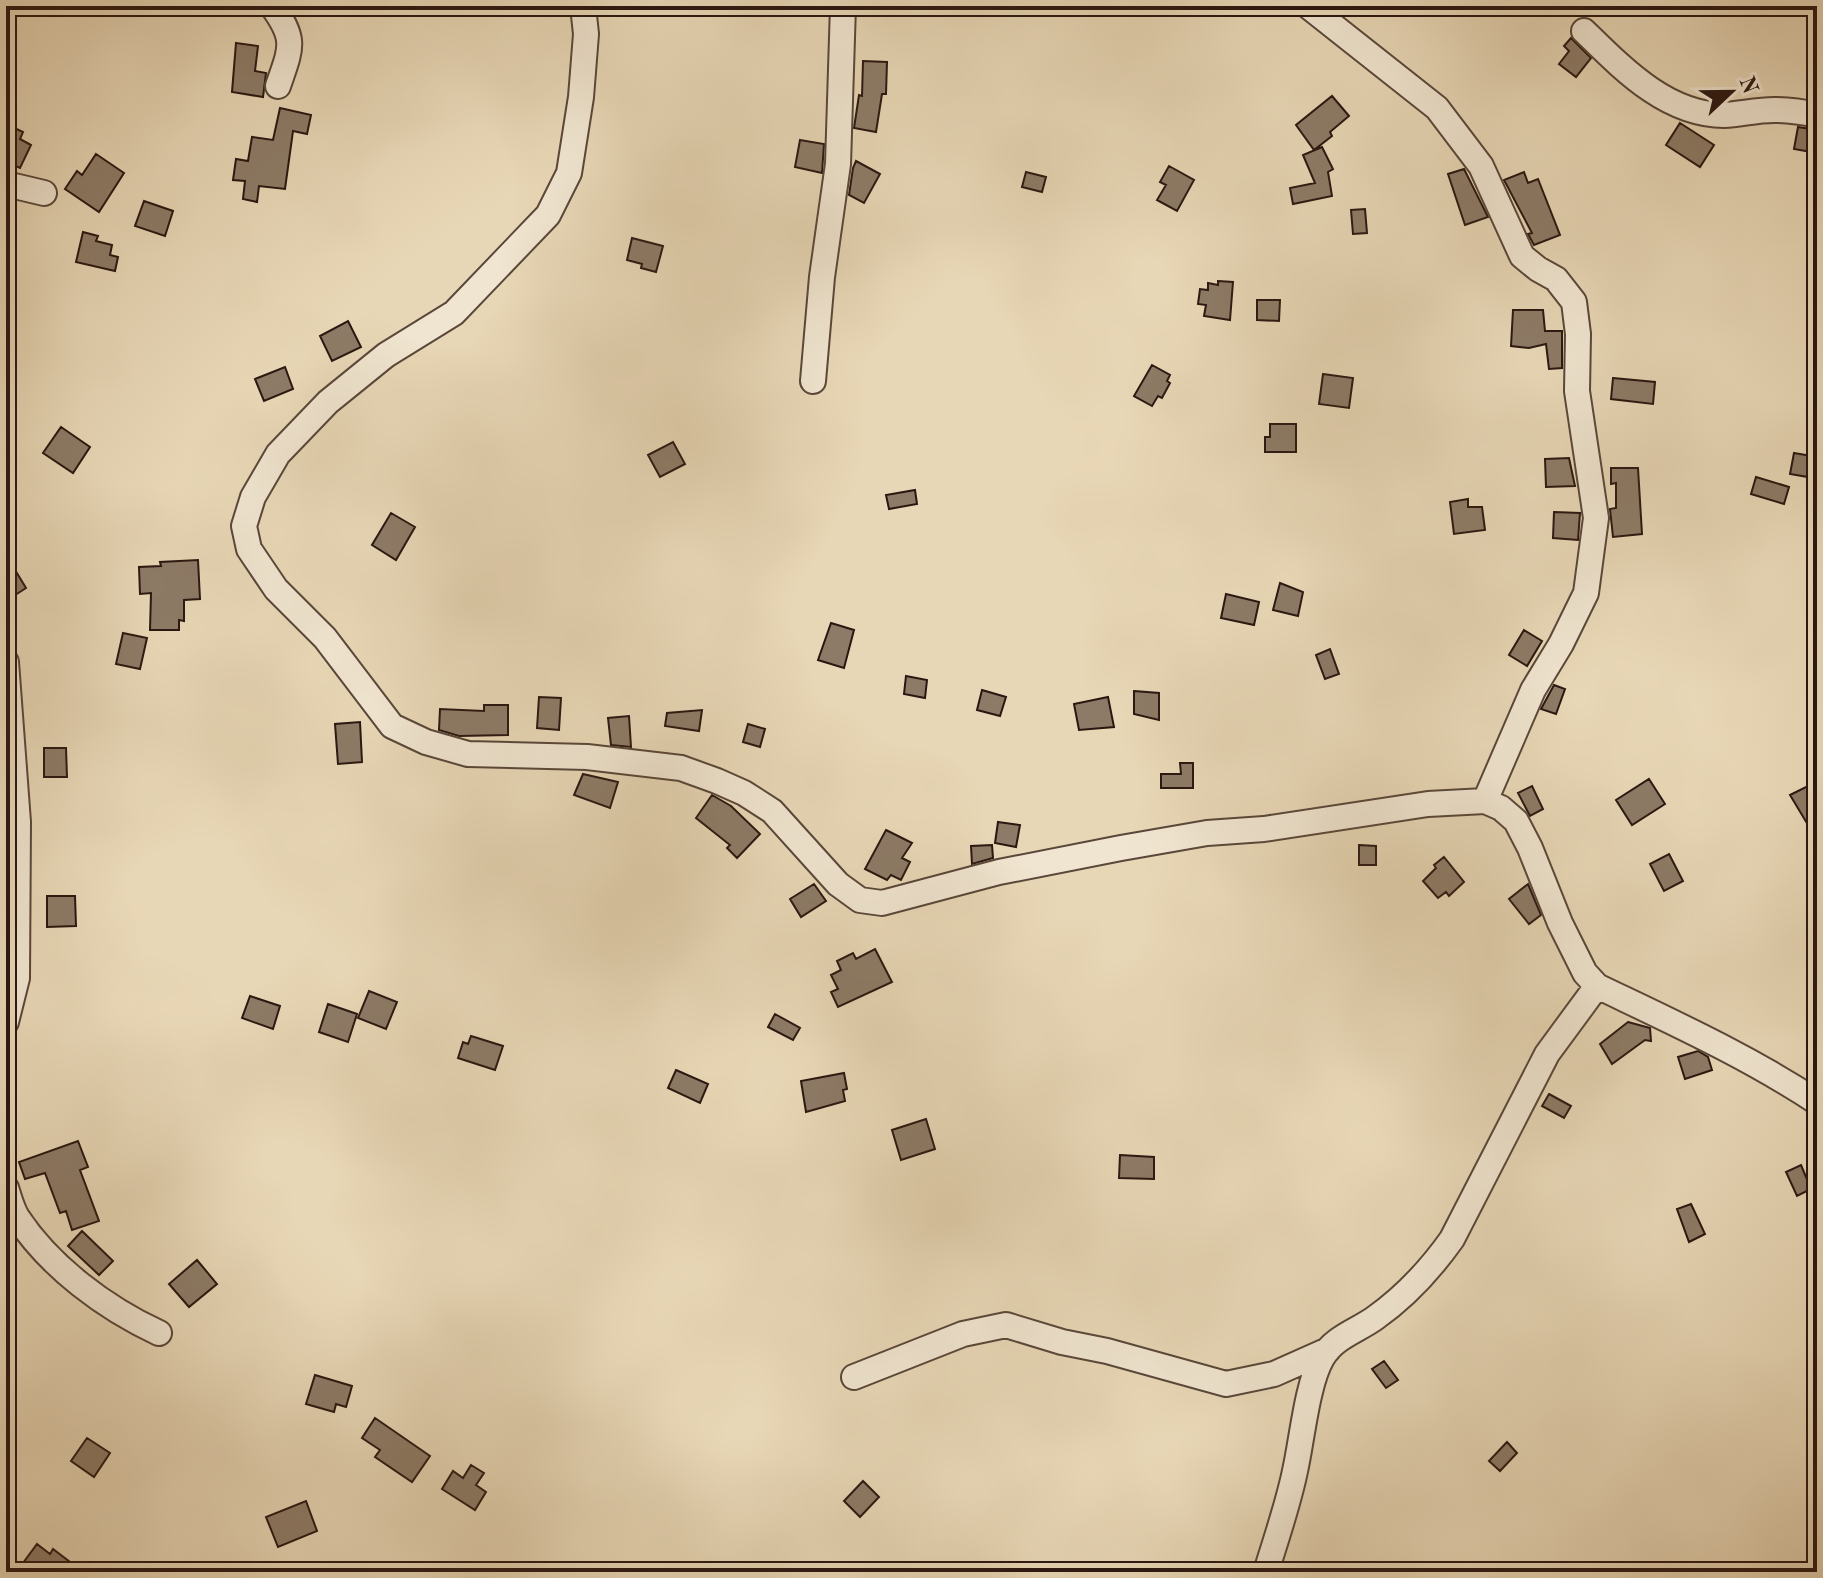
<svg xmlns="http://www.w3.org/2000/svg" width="1823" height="1578" font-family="'Old Standard TT',serif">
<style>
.building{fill:#8d7b67;stroke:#2a1711;stroke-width:2}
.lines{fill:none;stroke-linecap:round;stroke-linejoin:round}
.minor-casing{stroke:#5a473a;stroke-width:28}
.minor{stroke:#f0e5d0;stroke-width:24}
</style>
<rect width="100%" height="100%" fill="#e8d7b6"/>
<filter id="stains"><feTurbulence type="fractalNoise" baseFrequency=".0025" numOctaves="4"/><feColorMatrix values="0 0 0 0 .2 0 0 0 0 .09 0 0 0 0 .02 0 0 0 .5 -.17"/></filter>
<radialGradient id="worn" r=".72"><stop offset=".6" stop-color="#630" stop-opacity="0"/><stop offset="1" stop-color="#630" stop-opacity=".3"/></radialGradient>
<path class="building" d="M1571,38l20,20 -15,19 -17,-13 10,-13 -5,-5z
M236,43l22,3 -3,25 11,2 -3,24 -31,-5z
M863,61l24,1 -1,32h-4l-6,38 -22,-4 5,-33 3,1z
M1332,96l17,20 -19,16 2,4 -18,14 -18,-25z
M280,108l31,7 -4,19 -14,-3 -8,58 -26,-3 -2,16 -14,-3 2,-18 -12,-1 3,-21 12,2 4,-24 21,3z
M1680,123l34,22 -14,22 -34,-22z
M6,124l17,8 -3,7 11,6 -11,23 -11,-5 -3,5z
M1798,127l19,3v23l-23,-4z
M800,140l24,4 -2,29 -27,-6z
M1322,147l11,22 -5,3 4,24 -39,8 -3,-16 25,-5 -12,-28z
M96,154l28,19 -25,39 -34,-23 12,-18 5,4z
M856,161l24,13 -16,29 -15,-8 4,-27z
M1169,166l25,14 -17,31 -20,-11 9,-15 -6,-3z
M1464,169l24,48 -23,8 -17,-51z
M1026,172l20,5 -4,15 -20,-5z
M1524,172l4,11 10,-4 22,56 -26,10 -6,-11 4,-1 -28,-53z
M144,201l29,10 -8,25 -30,-10z
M1365,209l2,24 -14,1 -2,-24z
M83,232l15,4 -2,5 16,4 -2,10 8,2 -3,14 -39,-9z
M632,238l31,8 -7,26 -15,-4 1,-4 -15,-4z
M1218,281l15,1 -3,38 -26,-4 2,-11 -8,-1 2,-15 8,1v-7l10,2z
M1257,300h23l-1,21 -22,-1z
M1513,310h30l2,21h17v37l-13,1 -3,-25 -17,4 -18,-2z
M348,321l13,26 -29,14 -12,-25z
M1152,365l18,10 -3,6 3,2 -8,15 -4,-2 -6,10 -18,-10z
M285,367l8,22 -29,12 -9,-22z
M1323,374l30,4 -4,30 -30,-4z
M1613,378l42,4 -2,22 -42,-5z
M1270,424h26v28h-31v-15h5z
M61,427l29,20 -17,26 -30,-20z
M673,442l12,22 -25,13 -12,-22z
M1794,453l18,3 -4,21 -18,-3z
M1569,458l6,28 -29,1 -1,-28z
M1611,468h27l4,66 -29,3 -3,-28 6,-1v-25l-5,1z
M1756,477l33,10 -5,17 -33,-10z
M915,490l2,14 -28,5 -3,-14z
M1468,499v8h14l3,23 -31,4 -4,-32z
M1554,512l26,1 -2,27 -25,-2z
M391,513l24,14 -19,33 -24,-15z
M6,555l20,33 -20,13z
M198,560l2,39 -16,1v21l-5,-1v10h-29l1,-37 -11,1 -1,-27 22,-1 -1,-4z
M1280,583l23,9 -5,24 -25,-6z
M1226,594l33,8 -5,23 -33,-7z
M831,623l23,7 -10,38 -26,-8z
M1524,630l18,11 -15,25 -18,-11z
M123,633l24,5 -7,31 -24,-5z
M1330,649l9,25 -14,5 -9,-24z
M906,676l21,4 -2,18 -21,-4z
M1554,685l11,4 -9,25 -15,-5z
M982,690l24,7 -6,19 -23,-6z
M1134,691l25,2v27l-25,-6z
M539,697l22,1 -2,32 -22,-2z
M1108,697l6,30 -35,3 -5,-26z
M484,705h24v30l-49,1 -20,-6 1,-21 44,2z
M702,710l-3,21 -34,-5 2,-13z
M629,716l2,31 -20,-2 -3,-27z
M360,722l2,40 -24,2 -3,-40z
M748,724l17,5 -5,18 -17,-5z
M44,748h22l1,29h-23z
M1180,763h13v25h-32v-14h20z
M583,774l35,8 -8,26 -36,-13z
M1649,779l16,25 -33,21 -16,-25z
M1812,784l5,10v46l-27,-45z
M1532,786l11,23 -13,7 -12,-23z
M712,795l19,11 29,28 -23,24 -10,-10 3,-3 -34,-27z
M998,822l22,3 -4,22 -21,-4z
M886,830l26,13 -10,15 8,4 -9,18 -10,-5 -4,5 -22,-11z
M992,845l1,13 -21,6 -1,-18z
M1359,845l17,1v19h-17z
M1669,854l14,27 -19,10 -14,-27z
M1444,857l20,25 -15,14 -3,-4 -8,6 -15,-17 13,-13 -2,-3z
M814,884l12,17 -25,16 -11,-18z
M1528,884l13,31 -12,9 -20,-25z
M47,896h28l1,30 -29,1z
M875,949l17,33 -54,25 -7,-15 7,-3 -7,-14 10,-5 -4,-9 16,-8 3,6z
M369,991l28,11 -11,27 -28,-11z
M250,996l30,10 -7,23 -31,-11z
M328,1004l29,10 -9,28 -29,-10z
M775,1014l25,14 -7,12 -25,-13z
M1628,1022l22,6 1,13 -6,-1 -33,24 -12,-20z
M471,1036l32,10 -8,24 -37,-12 5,-16 5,2z
M1698,1051l10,6 4,13 -27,9 -7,-22z
M676,1070l32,14 -8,19 -32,-15z
M844,1073l3,16 -4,1 2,11 -39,11 -5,-31z
M1549,1094l22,12 -7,12 -22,-12z
M926,1119l9,30 -34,11 -9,-30z
M78,1141l10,26 -8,3 19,51 -27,9 -6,-19 -6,2 -15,-40 -20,6 -6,-17z
M1120,1155l34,2v22l-35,-1z
M1801,1165l10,24 -14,7 -11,-24z
M1691,1204l14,30 -16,8 -12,-33z
M82,1231l31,30 -14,14 -31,-29z
M197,1260l20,24 -28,23 -20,-23z
M1384,1361l14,19 -12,8 -14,-19z
M315,1375l37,11 -6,21 -10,-3 -2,8 -28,-8z
M375,1418l55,38 -18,26 -37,-25 5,-7 -18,-12z
M87,1438l23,15 -16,24 -23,-16z
M1507,1442l10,11 -17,18 -11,-10z
M471,1465l13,8 -8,12 10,7 -11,18 -33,-21 11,-18 10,7z
M863,1481l16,16 -19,20 -16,-16z
M306,1501l11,30 -39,16 -12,-30z
M37,1544l13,10 3,-5 17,13 -8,10h-28l-11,-9z"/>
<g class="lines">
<g class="minor-casing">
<path id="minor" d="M272,6c25,34 19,42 6,80
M583,6l3,28 -5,63 -12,76 -21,42 -94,98 -68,42 -58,47 -50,52 -25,43 -9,29 5,23 27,40 49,49 67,88 34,16 42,12 119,3 94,11 36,13 27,12 28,18 66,73 22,16 22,3 117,-31 122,-24 86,-15 57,-4 164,-25 57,-3 16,7 15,13 14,27 30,75 25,50 12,13c75,36 150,70 220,116
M1308,6l129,102 44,58 41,90 16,13 18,10 18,23 4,32 -1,57 19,127 -10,75 -25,51 -28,46 -48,111
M1584,31c39,38 83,84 140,84 17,-1 33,-5 50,-5 14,0 29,2 43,5
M6,184l38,9
M813,381l9,-104 16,-113 5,-158
M6,662l12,160 -1,156 -11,44
M6,1188c3,9 6,21 11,29 33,50 88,91 142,116
M854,1377l109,-43 43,-9 56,17 45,9 119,33 48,-10 54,-24
M1266,1572c10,-33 22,-67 29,-101 7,-31 12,-87 27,-113 12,-21 35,-27 53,-40 31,-22 55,-48 77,-79l95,-185 50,-68"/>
</g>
<use href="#minor" class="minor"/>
</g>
<rect width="1823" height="1578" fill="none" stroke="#e8d7b6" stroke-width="32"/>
<rect x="8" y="8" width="1807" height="1562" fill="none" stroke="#2a1711" stroke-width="4"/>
<rect x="16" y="16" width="1791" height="1546" fill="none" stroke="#2a1711" stroke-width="2"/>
<g transform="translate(1731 92) rotate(68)" stroke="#f0e5d0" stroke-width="6" paint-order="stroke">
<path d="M0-6L14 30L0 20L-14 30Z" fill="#2a1711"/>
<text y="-12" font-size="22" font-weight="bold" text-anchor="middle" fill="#2a1711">N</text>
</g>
<rect width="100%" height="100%" filter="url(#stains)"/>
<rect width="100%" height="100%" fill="url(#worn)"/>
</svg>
